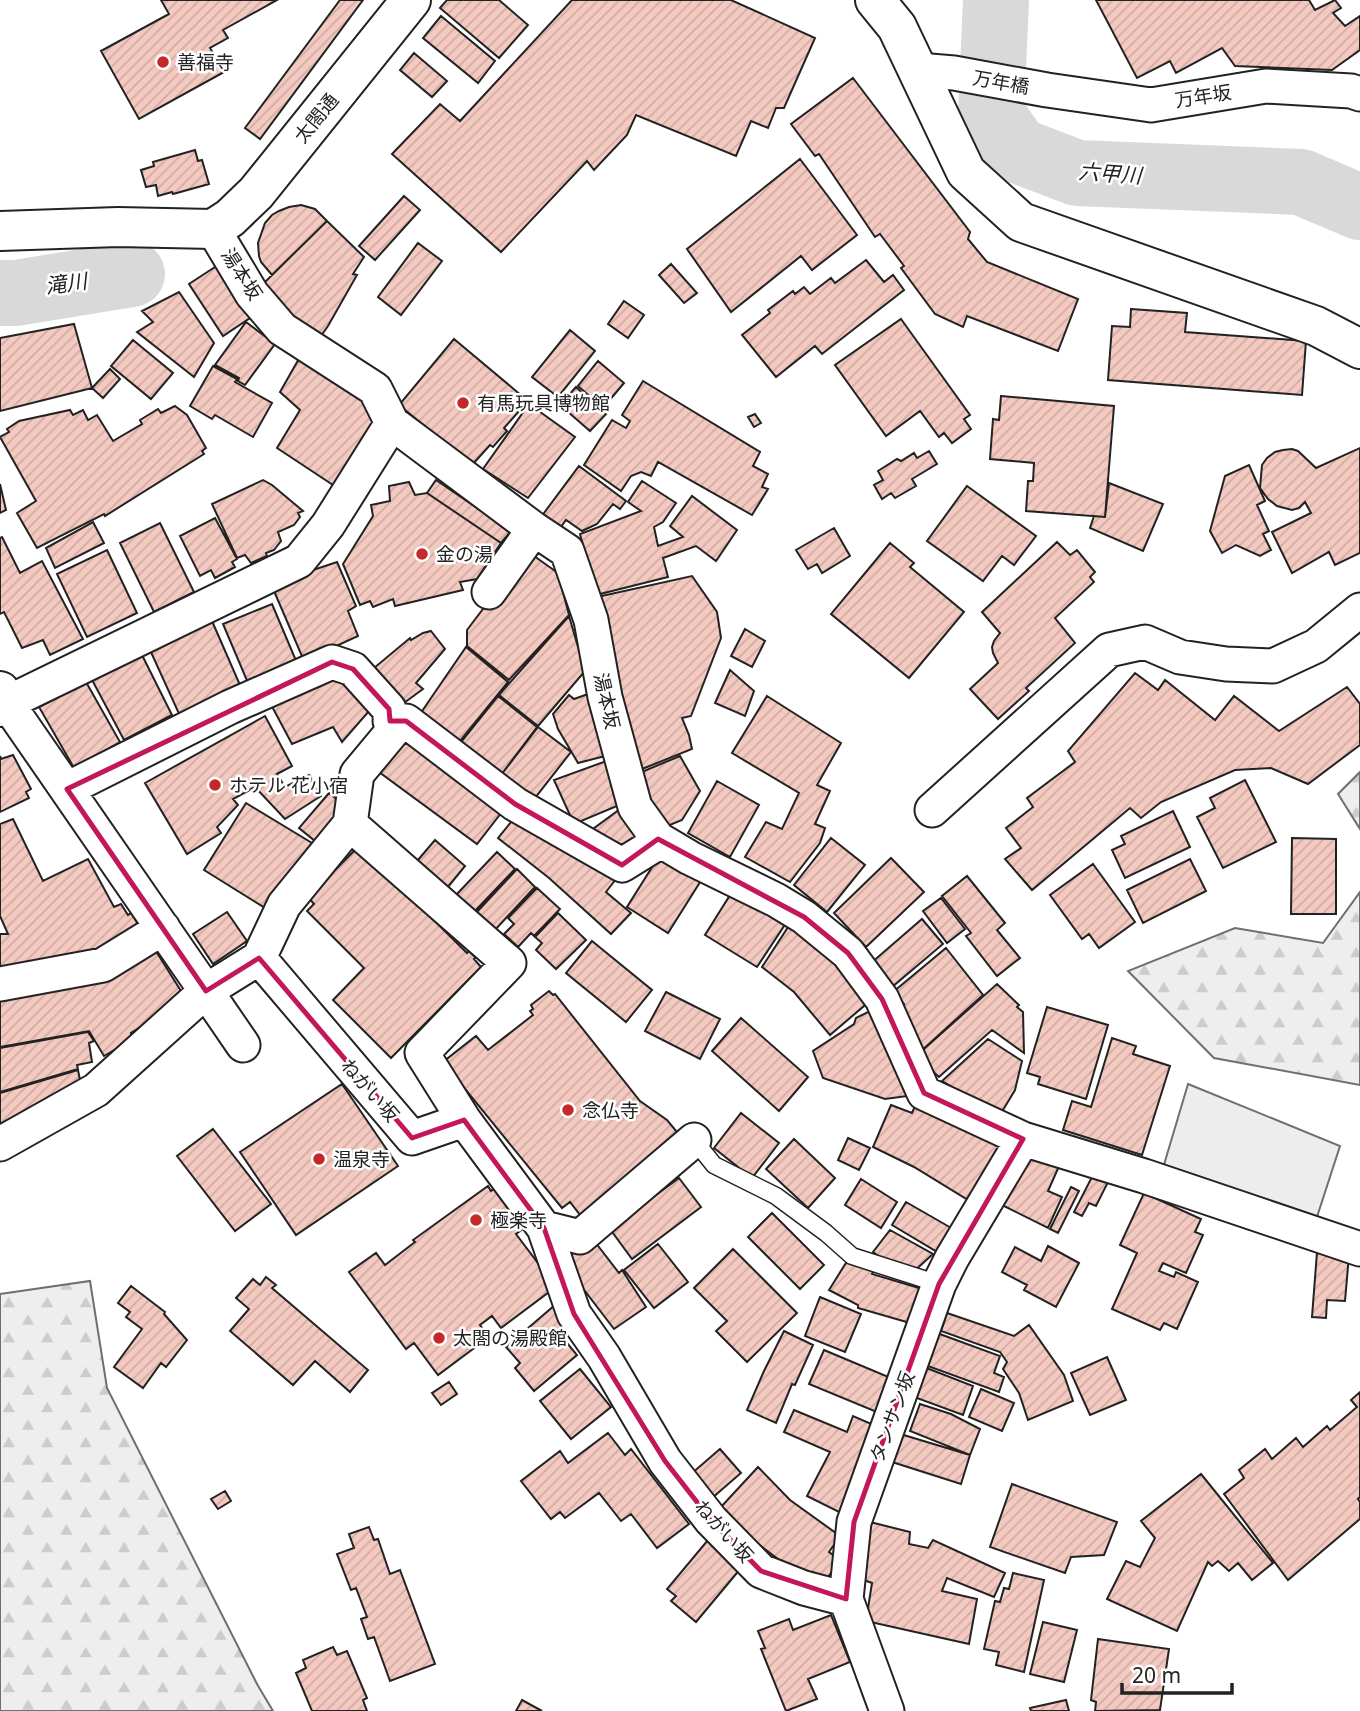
<svg xmlns="http://www.w3.org/2000/svg" width="1360" height="1711" font-family="'Noto Sans','Noto Sans JP',sans-serif">
<style>
.forest{fill:url(#forest-firs);stroke:#6f6f6f;stroke-width:2}
.parking{fill:#ededed;stroke:#6f6f6f;stroke-width:2}
.lines{fill:none;stroke-linecap:round;stroke-linejoin:round}
.river{stroke:#d9d9d9;stroke-width:66}
.building{fill:url(#building-hatch);stroke:#222;stroke-width:2}
.lane-casing{stroke:#222;stroke-width:19}
.street-casing{stroke:#222;stroke-width:37}
.secondary-casing{stroke:#222;stroke-width:42}
.lane{stroke:#fff;stroke-width:16}
.street{stroke:#fff;stroke-width:33}
.secondary{stroke:#fff;stroke-width:38}
.marked{fill:none;stroke:#c2185b;stroke-width:5;stroke-linejoin:round}
.poi-dot{fill:#c62828;stroke:#fff;stroke-width:2.5}
.labels{text-anchor:middle;dominant-baseline:central;stroke-width:5;stroke-linejoin:round;paint-order:stroke}
.poi-label{font-size:19px;fill:#222;stroke:#fff;text-anchor:start}
.street-label{font-size:19px;fill:#222;stroke:#fff}
.water-label{font-size:21px;font-style:italic;fill:#222;stroke:#fff}
</style>
<defs>
<pattern id="forest-firs" width="22" height="20" patternUnits="userSpaceOnUse" patternTransform="scale(1.75)"><rect width="22" height="20" fill="#eee"/><path d="M5 1l3.5 6h-7zM16 11l3.5 6h-7z" fill="#ccc"/></pattern>
<pattern id="building-hatch" width="6" height="6" patternUnits="userSpaceOnUse" patternTransform="scale(1.75)"><rect width="6" height="6" fill="#f3c9c0"/><path d="M-1 1l2-2M0 6l6-6M5 7l2-2" fill="none" stroke="#d0aca5"/></pattern>
</defs>
<rect width="100%" height="100%" fill="#fff"/>
<path class="forest" d="M1360,772v57l-22,-35z
M1360,892v193l-146,-27 -86,-87 107,-43 88,15z
M90,1281l17,107 150,296 16,27h-273v-417z"/>
<path class="parking" d="M1188,1084l152,62 -24,74 -153,-52z"/>
<g class="lines">
<path class="river" d="M996,0l-5,113 26,37 60,23 224,9 59,25
M0,293h16l116,-19"/>
</g>
<path class="building" d="M161,0h116l-54,30 5,8 -18,10 14,24 -85,47 -38,-68 68,-37z
M340,0h23l-103,139 -15,-11z
M447,0h52l29,25 -29,33 -59,-50z
M572,0h159l84,38 -31,70h-8l-8,20 -17,-7 -15,35 -100,-41 -9,20 -33,35 -7,-9 -86,91 -109,-98 48,-50 20,17z
M1096,0h213l6,10 20,-10 6,8 -8,5 12,13 15,-10v34l-28,20 -97,-4 -13,-18 -46,25 -6,-12 -33,17z
M441,16l54,45 -17,22 -55,-45z
M414,53l33,28 -15,16 -32,-27z
M853,78l117,154 -2,7 19,23 91,37 -20,52 -91,-35 -4,11 -28,-13 -34,-46 3,-2 -24,-32 -5,3 -56,-83 -4,2 -24,-32z
M195,150l3,11 4,-1 7,24 -36,10 -1,-2 -14,4 -2,-11 -10,2 -5,-17 13,-4 -1,-4z
M800,159l57,76 -45,35 -11,-14 -70,56 -44,-63z
M404,196l16,14 -45,50 -16,-14z
M301,205l14,4 12,12 -55,54 -11,-13 -2,-6 -1,-13 7,-20 7,-8 7,-4 10,-4z
M327,221l37,36 -11,17 4,1 -29,51 -12,17 -36,-34 4,-4 -20,-22z
M418,243l24,18 -41,54 -23,-18z
M866,260l18,22 9,-7 11,15 -82,64 -7,-8 -39,31 -34,-42 28,-22 -2,-3 25,-19 2,3 9,-7 6,7 21,-16 4,5z
M221,263l35,51 -33,22 -34,-52z
M671,264l26,29 -13,10 -25,-28z
M179,292l35,51 -20,34 -57,-45 16,-10 -11,-11z
M624,301l20,14 -16,23 -20,-14z
M1131,309l56,4 -2,19 121,9 -4,54 -194,-15 4,-54 18,1z
M901,319l69,96 -6,4 7,10 -19,14 -8,-10 -5,4 -19,-26 -34,25 -51,-71z
M246,322l29,22 -30,41 -7,-4 1,-3 -24,-13z
M74,324l18,64 -92,23v-73z
M570,330l25,21 -37,46 -26,-20z
M454,339l74,62 -24,27 3,3 -14,16 -3,-2 -18,20 -73,-60z
M133,340l40,33 -22,26 -40,-33z
M300,357l72,45 3,31 -36,51 -6,1 -56,-37 23,-38 -20,-18z
M598,361l26,22 -21,25 -25,-22z
M213,366l24,13 -2,3 37,21 -19,34 -38,-22 -3,4 -22,-13z
M110,369l10,10 -17,19 -11,-10z
M643,381l117,71 -7,14 15,8 -6,13 6,2 -16,26 -94,-53 -7,14 -10,-4 -10,4 -10,15 -37,-26 28,-45 14,8 4,-7 -8,-6z
M576,387l30,27 -16,17 -30,-26z
M1001,396l113,10 -9,111 -79,-6 2,-30h5l1,-18 -44,-4 3,-40 6,1z
M529,404l46,33 -47,61 -45,-29z
M175,406l12,9 19,33 -4,3 2,3 -99,62 -1,-2 -67,34 -20,-35 19,-12 -36,-64 9,-5 -2,-3 12,-8 51,-11 3,5 10,-5 5,10 9,-5 16,26 29,-17 -2,-4 18,-11 3,4z
M755,414l6,9 -7,4 -6,-10z
M1360,448v105l-25,12 -6,-13 -37,21 -20,-41 39,-19 -6,-11 -6,6 -7,2 -15,-4 -9,-7 -8,-11 2,-23 5,-7 8,-6 8,-2 9,-1 6,2 18,17z
M929,451l8,13 -25,15 4,7 -21,12 -4,-5 -9,6 -8,-14 9,-5 -5,-9 19,-12 4,2 13,-8 3,5z
M1249,465l16,36 -8,4 12,26 -6,3 8,16 -11,6 -24,-11 -14,8 -12,-22 15,-55z
M579,466l47,35 -6,8 -7,-5 -16,20 -15,7 -16,-11 -8,11 -17,-14z
M263,480l9,5 31,26 -5,2 2,4 -6,8 -16,7 3,9 -7,9 -8,3 1,3 -16,7 -6,-8 -8,3 -25,-54z
M436,480l75,51 -10,12 -74,-50z
M642,481l34,22 -13,19 -9,5 4,19 25,-9 -13,-11 22,-30 45,34 -21,31 -20,-15 -33,12 5,19 -72,18 -16,-61 61,-23 -13,-9z
M409,482l6,13 12,-2 74,50 -24,36 -17,3 3,8 -68,16 -2,-7 -20,8 -3,-6 -10,4 -17,-41 30,-48 -2,-11 19,-4 -1,-15z
M1109,483l54,21 -20,47 -53,-23 4,-12 11,1z
M0,484l6,26 -6,3z
M967,486l69,50 -22,29 -12,-9 -19,25 -56,-40z
M215,518l22,41 -5,3 3,5 -20,11 -4,-8 -11,6 -20,-40z
M93,522l11,21 -49,25 -9,-20z
M160,523l34,69 -40,20 -34,-69z
M834,528l16,28 -28,17 -5,-9 -9,5 -12,-19z
M2,537l18,36 22,-12 41,78 -33,16 -7,-15 -21,8 -18,-36 -4,2v-76z
M1057,542l13,13 7,-5 18,22 -5,5 4,5 -39,36 20,25 -49,45 3,3 -31,28 -28,-30 28,-26 -5,-10 -1,-6 2,-6 6,-8 -18,-21z
M890,543l24,20 -4,4 54,45 -55,66 -78,-64z
M107,550l30,63 -50,24 -30,-63z
M527,551l31,22 11,42 -60,65 -42,-34v-16z
M337,562l19,44 -8,5 10,25 -54,25 -33,-77z
M692,576l25,36 4,26 -30,78 -9,2 7,17 3,14 -60,24 -35,-176z
M272,604l25,59 -49,20 -25,-59z
M569,616l16,55 -47,55 -39,-31z
M212,621l28,64 -60,31 -30,-66z
M745,629l20,12 -13,26 -21,-11z
M431,631l14,18 -29,34 7,6 -19,14 -30,-35 36,-30 1,2 12,-7z
M466,647l42,35 -52,64 -38,-29z
M141,653l31,62 -48,25 -33,-62z
M340,669l30,41 -28,32 -9,-15 -41,17 -24,-45z
M730,670l24,21 -9,25 -30,-13z
M1135,673l23,17 7,-10 50,40 19,-24 45,35 68,-44 13,17v41l-52,39 -37,-16 -36,2 -74,32 -20,16 -11,-10 -98,82 -27,-31 16,-11 -15,-20 27,-21 -6,-9 48,-36 -7,-11z
M86,682l34,60 -46,26 -35,-61z
M599,690l14,64 -35,9 -20,-34 -5,-15 16,-19 5,4z
M498,696l39,31 -39,52 -41,-32z
M767,696l74,47 -24,42 13,6 -15,33 10,4 -5,15 -30,39 -45,-25 21,-35 16,7 17,-36 -67,-40z
M265,716l27,50 -15,8 8,13 24,-12 12,21 -36,23 -30,-32 -22,12 5,6 -21,22 4,6 -34,21 -42,-71z
M538,727l33,25 -40,51 -33,-24z
M408,735l97,73 -28,36 -98,-72z
M13,755l18,34 -5,3 3,6 -29,14v-56l1,3z
M680,756l20,35 -18,29 -22,9 -28,-53z
M612,759l17,42 -55,23 -20,-44z
M1245,780l31,62 -53,26 -26,-51 18,-9 -5,-10z
M717,781l42,24 -29,52 -42,-24z
M329,793l20,16 -29,36 -21,-17z
M246,803l66,40 -42,68 -66,-41z
M627,804l23,35 -31,20 -37,-22z
M520,811l96,68 -10,13 25,21 -20,21 -62,-56 -51,-40z
M1173,811l17,36 -65,31 -13,-28 13,-6 -4,-8z
M13,819l30,62 45,-22 26,48 7,-3 7,11 3,-2 12,19 -50,26 -93,11v-35h8l-8,-18v-92z
M831,838l34,27 -38,47 -33,-27z
M1292,838l44,1v75h-45z
M435,840l30,26 -22,27 -31,-26z
M359,846l108,107 2,-2 7,7 -2,1 7,8 -90,91 -58,-58 31,-32 -57,-57 7,-7 -6,-7z
M497,852l18,17 -41,43 -18,-17z
M661,853l41,26 -34,54 -41,-26z
M891,858l33,34 -58,55 -32,-34z
M1190,859l16,32 -63,32 -16,-33z
M1093,864l42,58 -36,26 -10,-14 -7,5 -32,-44z
M517,869l18,18 -41,44 -18,-18z
M967,876l38,47 -8,7 23,28 -23,18 -31,-40 5,-3 -29,-37z
M737,884l53,33 -33,50 -52,-32z
M537,888l23,21 -26,27 -3,-3 -13,14 -14,-13 10,-10 -6,-6z
M941,898l24,31 -18,14 -24,-32z
M227,912l20,29 -34,23 -20,-30z
M558,913l28,27 -30,29 -20,-19 6,-7 -7,-6z
M922,919l21,25 -51,43 -21,-24z
M792,921l35,25 44,54 -41,35 -36,-43 -32,-25z
M592,941l60,49 -26,32 -60,-49z
M154,948l32,51 -55,34 2,6 -29,17 -15,-25 -89,16v-49z
M946,948l37,47 -63,57 -25,-42 9,-6 -11,-12z
M997,984l22,21 -2,2 6,5 1,41 -32,-23 -53,47 -23,-21z
M549,991l4,4 2,-1 85,107 27,19 15,18 -98,82 -14,-18 -8,6 -119,-146 33,-26 12,14 45,-35 -3,-4 3,-2 -2,-4z
M666,992l54,27 -20,40 -55,-28z
M1047,1007l61,18 -22,74 -48,-15 2,-7 -13,-4z
M874,1009l41,86 -30,4 -62,-21 -10,-27 41,-27 2,-6z
M741,1018l67,59 -29,34 -67,-60z
M88,1032l6,9 -5,2 3,19 -15,3 1,4 -78,23v-44z
M1112,1038l24,8 -3,8 37,12 -28,89 -79,-25 9,-29 19,6z
M988,1039l34,22 -7,29 -15,25 -58,-34z
M78,1070l3,15 -81,43v-35z
M342,1084l56,82 -102,69 -56,-83z
M891,1105l21,8 3,-7 89,38 -31,59 -59,-36 -41,-20z
M741,1113l38,30 -27,35 -38,-30z
M213,1129l58,75 -36,27 -58,-75z
M848,1138l22,10 -11,22 -21,-10z
M794,1139l41,39 -27,30 -42,-39z
M1032,1153l28,11 -12,27 14,6 -14,31 -46,-23z
M1095,1171l15,7 -14,28 -7,-3 -7,13 -8,-4z
M679,1178l22,29 -69,52 -22,-30z
M861,1179l36,23 -16,26 -36,-23z
M488,1186l3,5 7,-5 29,40 -11,8 34,45 3,10 -52,39 -9,-12 -12,9 9,12 -51,38 -24,-32 -8,6 -57,-77 27,-19 9,12 30,-23 -2,-2z
M1071,1187l8,4 -21,42 -8,-4z
M1144,1193l57,26 -6,13 8,3 -17,38 -23,-10 -4,8 15,6 2,-5 22,10 -21,47 -13,-6 -4,7 -48,-21 25,-56 -17,-8z
M906,1202l47,27 -14,24 -47,-28z
M772,1213l52,52 -24,24 -52,-52z
M890,1230l43,24 -22,20 -23,-11 -15,-11z
M592,1238l27,35 3,-3 24,37 -32,22 -39,-51 3,-3 -13,-17z
M658,1244l30,38 -34,26 -30,-38z
M1048,1246l31,17 -23,44 -32,-17 3,-5 -25,-13 13,-25 26,14z
M733,1249l64,64 -50,49 -31,-31 11,-10 -33,-33z
M1317,1252l32,3 -4,46 -18,-1 -1,18 -14,-1z
M849,1258l25,12 -2,4 57,17 -12,34 -59,-17v-3l-29,-15z
M266,1277l10,8 -4,3 96,82 -18,22 -35,-31 -22,24 -63,-54 19,-22 -13,-11 17,-19 7,6z
M131,1286l34,26 -1,2 23,26 -21,27 -5,-4 -18,25 -29,-21 28,-38 -16,-12 4,-5 -12,-9z
M820,1297l41,17 -16,38 -40,-16z
M555,1305l15,18 -12,9 19,23 -43,36 -19,-23 5,-5 -14,-16z
M947,1313l67,23 15,-11 35,50 9,26 -45,19 -9,-27 -16,-24 4,-7 -7,-10 -59,-21z
M784,1331l29,14 -18,40 -3,-1 -16,39 -29,-13 17,-39z
M937,1333l63,23 -6,17 10,4 -5,15 -74,-27z
M824,1350l74,31 -14,34 -75,-31z
M1107,1357l19,43 -36,15 -19,-42z
M924,1367l49,19 -10,29 -49,-18z
M580,1369l31,38 -40,32 -31,-38z
M449,1382l8,12 -16,11 -9,-12z
M981,1389l33,14 -12,28 -33,-14z
M1360,1392v105l-2,2 2,3v17l-72,61 -64,-86 20,-16 -5,-8 26,-21 7,10 24,-21 7,9 24,-21 3,4 27,-23 -6,-7z
M920,1404l31,10 29,15 -10,26 -60,-24z
M794,1410l53,22 6,-16 30,13 -36,87 -40,-20 23,-44 -46,-20z
M608,1433l17,22 6,-6 58,75 -32,24 -26,-34 -10,7 -22,-28 -34,25 -5,-6 -9,7 -30,-38 39,-30 8,12z
M897,1433l73,22 -9,29 -72,-23z
M720,1449l21,24 -29,25 -21,-24z
M758,1467l32,33 50,36 -11,16 11,8 -14,20 -13,-8 -7,8 -48,-36 -38,-36z
M1201,1474l72,89 -21,17 -14,-17 -9,8 -11,-10 -6,5 -4,-4 -31,69 -70,-32 19,-38 14,6 15,-29 -14,-17z
M1012,1484l105,38 -13,33 -33,2 -6,16 -75,-26z
M225,1491l6,10 -13,8 -7,-10z
M866,1521l44,11 -1,12 19,4 5,-8 72,33 -11,24 -47,-19 -5,13 35,8 -8,45 -103,-23 6,-38 -11,-4z
M369,1527l5,13 4,-1 12,35 10,-4 35,94 -45,17 -16,-44 -6,2 -7,-20 6,-2 -11,-29 -5,2 -14,-36 17,-6 -5,-14z
M708,1540l33,28 -45,54 -25,-21 5,-5 -9,-7z
M1013,1573l31,7 -20,92 -28,-7 3,-13 -15,-3 11,-48 5,1 4,-14 5,1z
M831,1615l19,47 -42,17 9,20 -31,12 -25,-62 4,-1 -7,-17 31,-12 4,11z
M1043,1622l34,8 -13,52 -34,-8z
M1098,1639l71,10 -9,61 -65,1 1,-9 -5,-2z
M333,1647l4,8 10,-4 20,47 -4,2 4,11h-55l-16,-38 10,-5 -3,-8z
M522,1700l20,11h-26z
M1066,1700l3,11h-38l-1,-3z"/>
<g class="lines">
<g class="lane-casing">
<path id="lane" d="M694,1140l20,25 62,31 50,37 26,23 87,28"/>
</g>
<g class="street-casing">
<path id="street" d="M918,70l36,3 93,17 104,15 115,-19 85,5 9,3
M213,229l39,65 30,35 93,60 17,34 142,106 33,22 24,69 14,77 30,110 23,32 32,19 86,42 28,17 44,36 34,46 42,94 99,46 121,37 216,73
M392,423l-64,102 -29,36 -292,142 199,288 53,-33 153,180 52,-18 80,108 30,86 30,43 61,104 46,59 50,51 43,17 42,11
M489,592l45,-63
M390,721h16l109,83 107,61 29,-18 7,-8
M67,789l163,-82 102,-45 21,7 36,40 3,23 -35,42 -7,50 -66,81 -25,53
M932,810l177,-160 36,-8 35,15 46,7 47,2 43,-20 44,-36
M350,824l159,139 -87,90 42,67
M0,984l103,-19 60,-37
M0,1144l96,-54 110,-99 37,54
M544,1228l36,9 114,-97
M887,1711l-41,-112 8,-77 85,-238 13,-26 71,-119"/>
</g>
<g class="secondary-casing">
<path id="secondary" d="M875,0l22,27 69,145 55,50 295,104 44,23
M0,231l118,-4 95,2 17,-11 26,-25 155,-193
M0,691l7,12 -7,4"/>
</g>
<use href="#lane" class="lane"/>
<use href="#street" class="street"/>
<use href="#secondary" class="secondary"/>
</g>
<path class="marked" d="M332,662l21,7 36,40 1,12h16l109,83 107,61 36,-26 146,78 44,36 34,46 42,94 99,46 -84,145 -85,238 -8,77 -85,-28 -50,-51 -46,-59 -91,-147 -30,-86 -80,-108 -52,18 -153,-180 -53,33 -139,-202z"/>
<g class="poi-dot">
<circle cx="163" cy="62" r="7"/>
<circle cx="463" cy="403" r="7"/>
<circle cx="422" cy="554" r="7"/>
<circle cx="215" cy="785" r="7"/>
<circle cx="568" cy="1110" r="7"/>
<circle cx="319" cy="1159" r="7"/>
<circle cx="476" cy="1220" r="7"/>
<circle cx="439" cy="1338" r="7"/>
</g>
<g class="labels">
<g class="poi-label">
<text x="177" y="62">善福寺</text>
<text x="477" y="403">有馬玩具博物館</text>
<text x="436" y="554">金の湯</text>
<text x="229" y="785">ホテル 花小宿</text>
<text x="582" y="1110">念仏寺</text>
<text x="333" y="1159">温泉寺</text>
<text x="490" y="1220">極楽寺</text>
<text x="453" y="1338">太閤の湯殿館</text>
</g>
<g class="street-label">
<text transform="translate(1001 82) rotate(10)">万年橋</text>
<text transform="translate(1203 96) rotate(-9)">万年坂</text>
<text transform="translate(316 118) rotate(-51)">太閤通</text>
<text transform="translate(242 274) rotate(57)">湯本坂</text>
<text transform="translate(607 701) rotate(77)">湯本坂</text>
<text transform="translate(370 1090) rotate(49)">ねがい坂</text>
<text transform="translate(892 1417) rotate(-70)">タンサン坂</text>
<text transform="translate(724 1531) rotate(48)">ねがい坂</text>
</g>
<g class="water-label">
<text transform="translate(1110 173) rotate(4)">六甲川</text>
<text transform="translate(66 283) rotate(-8)">滝川</text>
</g>
</g>
<path d="M1122 1683v10h110v-10" fill="none" stroke="#222222" stroke-width="3.5"/>
<text x="1132" y="1683" font-size="21" fill="#222222" stroke="#ffffff" stroke-width="5" paint-order="stroke">20 m</text>
</svg>
